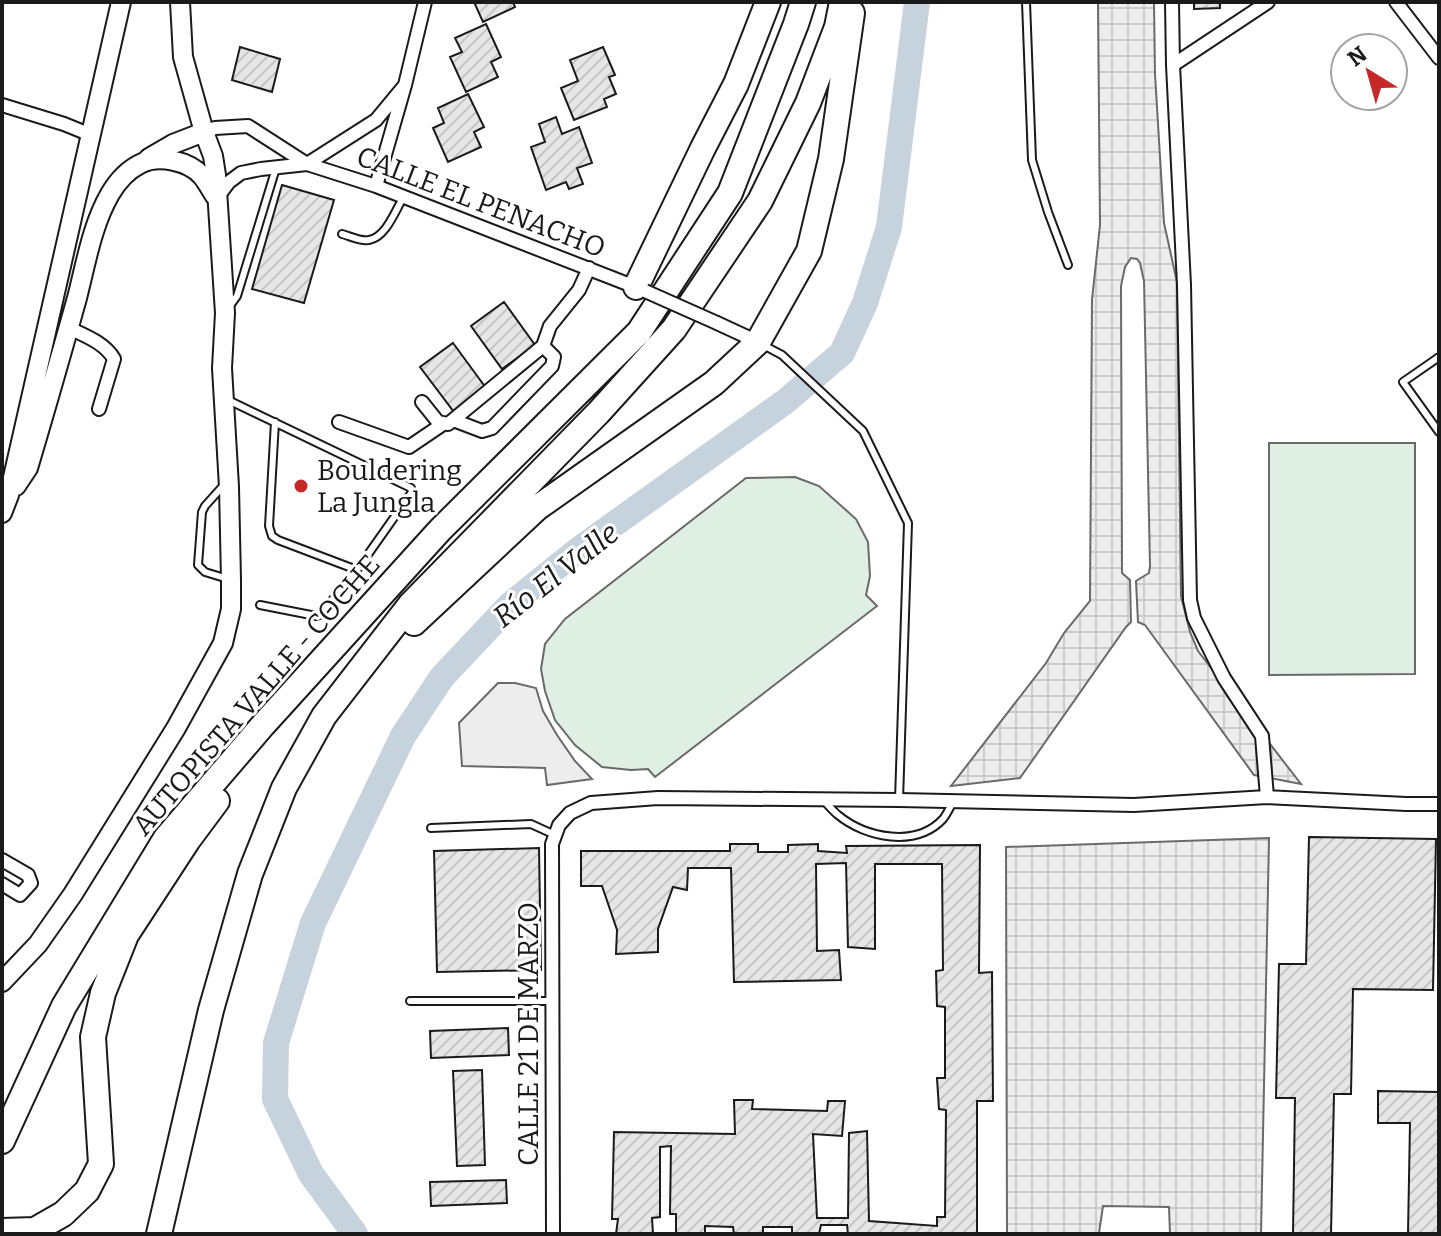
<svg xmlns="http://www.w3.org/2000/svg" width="1441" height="1236" font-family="Bitter,serif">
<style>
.grass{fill:#e0efe3;stroke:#6a6a6a;stroke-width:2}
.parking{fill:#ededed;stroke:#6a6a6a;stroke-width:2}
.plaza{fill:url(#plaza-grid);stroke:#6a6a6a;stroke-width:2}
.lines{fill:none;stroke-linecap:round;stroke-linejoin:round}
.river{stroke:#c6d2dc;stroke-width:26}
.building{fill:url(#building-hatch);stroke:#1a1a1a;stroke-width:2}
.lane-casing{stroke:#1a1a1a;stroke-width:10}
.street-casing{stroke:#1a1a1a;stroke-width:16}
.secondary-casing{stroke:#1a1a1a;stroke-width:22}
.highway-casing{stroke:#1a1a1a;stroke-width:28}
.lane{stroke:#fff;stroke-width:6}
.street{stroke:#fff;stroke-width:12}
.secondary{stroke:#fff;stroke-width:18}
.highway{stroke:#fff;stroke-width:24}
.street-bridge-casing{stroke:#1a1a1a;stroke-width:16;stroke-linecap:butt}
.street-bridge{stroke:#fff;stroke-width:12}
.poi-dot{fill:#c62828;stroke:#fff;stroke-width:3}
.labels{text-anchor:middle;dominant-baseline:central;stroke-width:6;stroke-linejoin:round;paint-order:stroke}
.street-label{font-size:28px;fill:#1a1a1a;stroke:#fff}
.poi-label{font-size:28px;fill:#1a1a1a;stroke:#fff;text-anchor:start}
.water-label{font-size:30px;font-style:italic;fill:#1a1a1a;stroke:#fff}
</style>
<defs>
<pattern id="plaza-grid" width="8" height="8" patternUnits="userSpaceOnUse" patternTransform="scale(2)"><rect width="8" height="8" fill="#ededed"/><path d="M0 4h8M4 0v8" fill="none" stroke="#cbcbcb"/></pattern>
<pattern id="building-hatch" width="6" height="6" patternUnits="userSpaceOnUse" patternTransform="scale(2)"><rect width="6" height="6" fill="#e6e6e6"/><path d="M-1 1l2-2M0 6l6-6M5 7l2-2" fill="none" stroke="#c5c5c5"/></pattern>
</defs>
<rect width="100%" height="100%" fill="#fff"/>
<path class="grass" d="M1269,443h146v231l-146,1z
M795,477l24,9 37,33 12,23 2,34 -4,19 11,11 -222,171 -7,-8 -17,1 -29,-3 -27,-22 -20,-25 -10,-29 -4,-22 4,-25 20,-25 181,-141z"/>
<path class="parking" d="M498,683h17l21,5 7,23 14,24 18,26 17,18 -45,6 -2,-17 -83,-2 -3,-43z"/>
<path class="plaza" d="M1098,2h56l1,72 9,149 13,59 4,314 9,36 8,19 103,133 -47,-9 -109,-150 -7,-3 -2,-41 13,-8 1,-7 -6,-285 -4,-18 -3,-4 -6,-1 -6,9 -4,19 1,287 8,7 1,42 -5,5 -106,151 -69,8 95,-123 18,-30 26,-32 2,-301 8,-75z
M1269,838l-8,396h-91l-1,-27 -66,-1 -4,27 -92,1 -1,-387z"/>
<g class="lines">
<path class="river" d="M355,1234l-44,-60 -36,-75 1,-56 37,-120 90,-187 39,-59 69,-73 67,-54 208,-149 56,-48 23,-50 24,-76 28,-225"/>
</g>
<path class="building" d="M474,2h39l2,5 -32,15z
M1194,2h26v6l-26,1z
M486,24l15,33 -10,5 7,15 -32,15 -16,-35 12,-5 -7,-14z
M240,47l40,12 -8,33 -40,-12z
M603,47l12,28 -6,2 7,17 -12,5 3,8 -33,13 -13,-32 17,-7 -8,-21z
M468,94l16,33 -10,5 7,15 -33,15 -15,-34 11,-5 -6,-15z
M556,117l6,17 17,-7 13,36 -15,5 6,16 -14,5 -3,-7 -20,8 -15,-43 14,-5 -6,-18z
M282,185l52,15 -30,103 -52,-14z
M504,302l31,43 -33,24 -31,-43z
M453,343l33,45 -32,24 -34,-45z
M1309,837l127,2 -3,151 -80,-1 -2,105h-17l-3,140h-38l2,-136h-19l3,-134h27z
M730,844h28v8h30v-7l30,-1v7l29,2 -1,-7 134,-1 -1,128 13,-1 1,129h-16v133h-129l-1,-9h-26l-2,9h-27v-7h-29v7h-29l-1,-7 -28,-1v8h-29v-20h-6l1,-68 -11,1v70l-8,1 1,16h-37l2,-15h-6l2,-87 121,2 -1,-34h19l-1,9 75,2 1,-10h17l-3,35 -29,-2 4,84h31l1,-85 18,-2 2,90 68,5v-9h8l1,-107 -7,-1 -2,-31h8v-71l-8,-1 -1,-35 7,-1 -1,-106h-67v85l-27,-2 -2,-84 -30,1 1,87 22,-1 2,30 -107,2 -3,-114h-43l-1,22 -14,-3 -15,42v23l-42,2 1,-24 -15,-44h-21v-35h149z
M539,848l2,122 -104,2 -3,-121z
M508,1028l1,27 -78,3 -1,-27z
M482,1070l3,95 -28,1 -4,-95z
M1378,1091l61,1v142h-31l2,-111h-32z
M506,1180l1,23 -76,3 -1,-24z"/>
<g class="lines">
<g class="lane-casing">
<path id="lane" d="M1026,2l6,158 16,52 20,53
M342,234c8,2 19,8 27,6 17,-3 26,-29 34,-42
M229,307l8,-11 39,-128
M763,345l19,10 81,76 45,92 -9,277
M1439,357l-36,25 36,50
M228,400l183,88 1,4 -55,78 -37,45 -4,1 -56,-11
M275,422l-6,104 3,10 6,4 79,30
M223,486l-18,20 -3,6 -4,53 7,7 23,7
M825,802c4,4 8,9 13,13 28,23 78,33 105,4 4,-5 7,-12 10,-17
M431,828l100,-4 24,11
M410,1001h142"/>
</g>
<g class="street-casing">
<path id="street" d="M1172,2l1,63 11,220 6,315 4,18 30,60 38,58 5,61
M1396,2l43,56
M1173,65l95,-63
M2,105l62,19 27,11
M204,132l11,-4 33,-2 59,38 69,22 262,102
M376,186l29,-101 20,-83
M217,198l12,-16 12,-9 20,-4 46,-5 69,-44 29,-35
M717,323l41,19
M69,328c15,7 36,15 45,31l-15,50
M422,402l16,20 10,2 5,-4 90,-74 7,-20 29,-36 10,-22
M453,420l29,11 10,-3 60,-62 2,-9 -11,-11
M339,422l70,25 34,-23
M2,860l26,15 3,8 -11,12 -18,-11
M553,1234l-1,-390 7,-19 11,-12 21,-10 67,-5 241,2 235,5 133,-8 139,7h33"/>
</g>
<g class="secondary-casing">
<path id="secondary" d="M149,158l24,-14 31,-12
M16,486l12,-18c17,-57 33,-113 49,-170 9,-35 15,-73 33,-104 7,-12 18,-24 30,-30 18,-10 49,-3 62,12 5,6 9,14 13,20
M2,513l7,-18 112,-493
M2,982l36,-38 35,-50 103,-166 47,-85 8,-34v-29l-2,-93 -7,-119 3,-55 -9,-138 -3,-19 -9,-24 -21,-75 -3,-55"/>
</g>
<g class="highway-casing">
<path id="highway" d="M636,287l67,-139 33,-64 32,-82
M414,623l123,-115 177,-125 44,-41 51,-91 22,-92 21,-146
M2,1141l62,-135 102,-168 97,-113 177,-195 199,-198 91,-139 66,-169 7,-22
M2,1231l33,-1 28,-16 24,-23 14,-27 -8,-127 10,-44 23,-58 62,-95 29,-39
M159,1234l52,-224 39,-136 34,-86 40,-72 86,-111 189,-193 75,-83 86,-128 48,-98 29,-76 5,-25"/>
</g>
<use href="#lane" class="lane"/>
<use href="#street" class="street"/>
<use href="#secondary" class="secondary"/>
<use href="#highway" class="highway"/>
<g class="street-bridge-casing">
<path id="street-bridge" d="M645,291l72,32"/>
</g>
<use href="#street-bridge" class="street-bridge"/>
</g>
<circle class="poi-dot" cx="301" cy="486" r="8"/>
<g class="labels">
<g class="street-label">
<text transform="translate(481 202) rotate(21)">CALLE EL PENACHO</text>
<text transform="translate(256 695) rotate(-49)">AUTOPISTA VALLE - COCHE</text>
<text transform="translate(528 1034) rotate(-90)">CALLE 21 DE MARZO</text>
</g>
<g class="poi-label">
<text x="317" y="470">Bouldering<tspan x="317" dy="32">La Jungla</tspan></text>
</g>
<g class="water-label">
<text transform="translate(556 575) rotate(-38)">Río El Valle</text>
</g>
</g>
<rect width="1441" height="1236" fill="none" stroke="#1a1a1a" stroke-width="8"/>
<g transform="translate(1369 72) rotate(323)"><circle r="38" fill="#ffffff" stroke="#a3a3a3" stroke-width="2"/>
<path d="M0-6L14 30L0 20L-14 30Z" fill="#c62828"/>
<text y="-12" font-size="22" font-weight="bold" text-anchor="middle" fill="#1a1a1a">N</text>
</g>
</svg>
